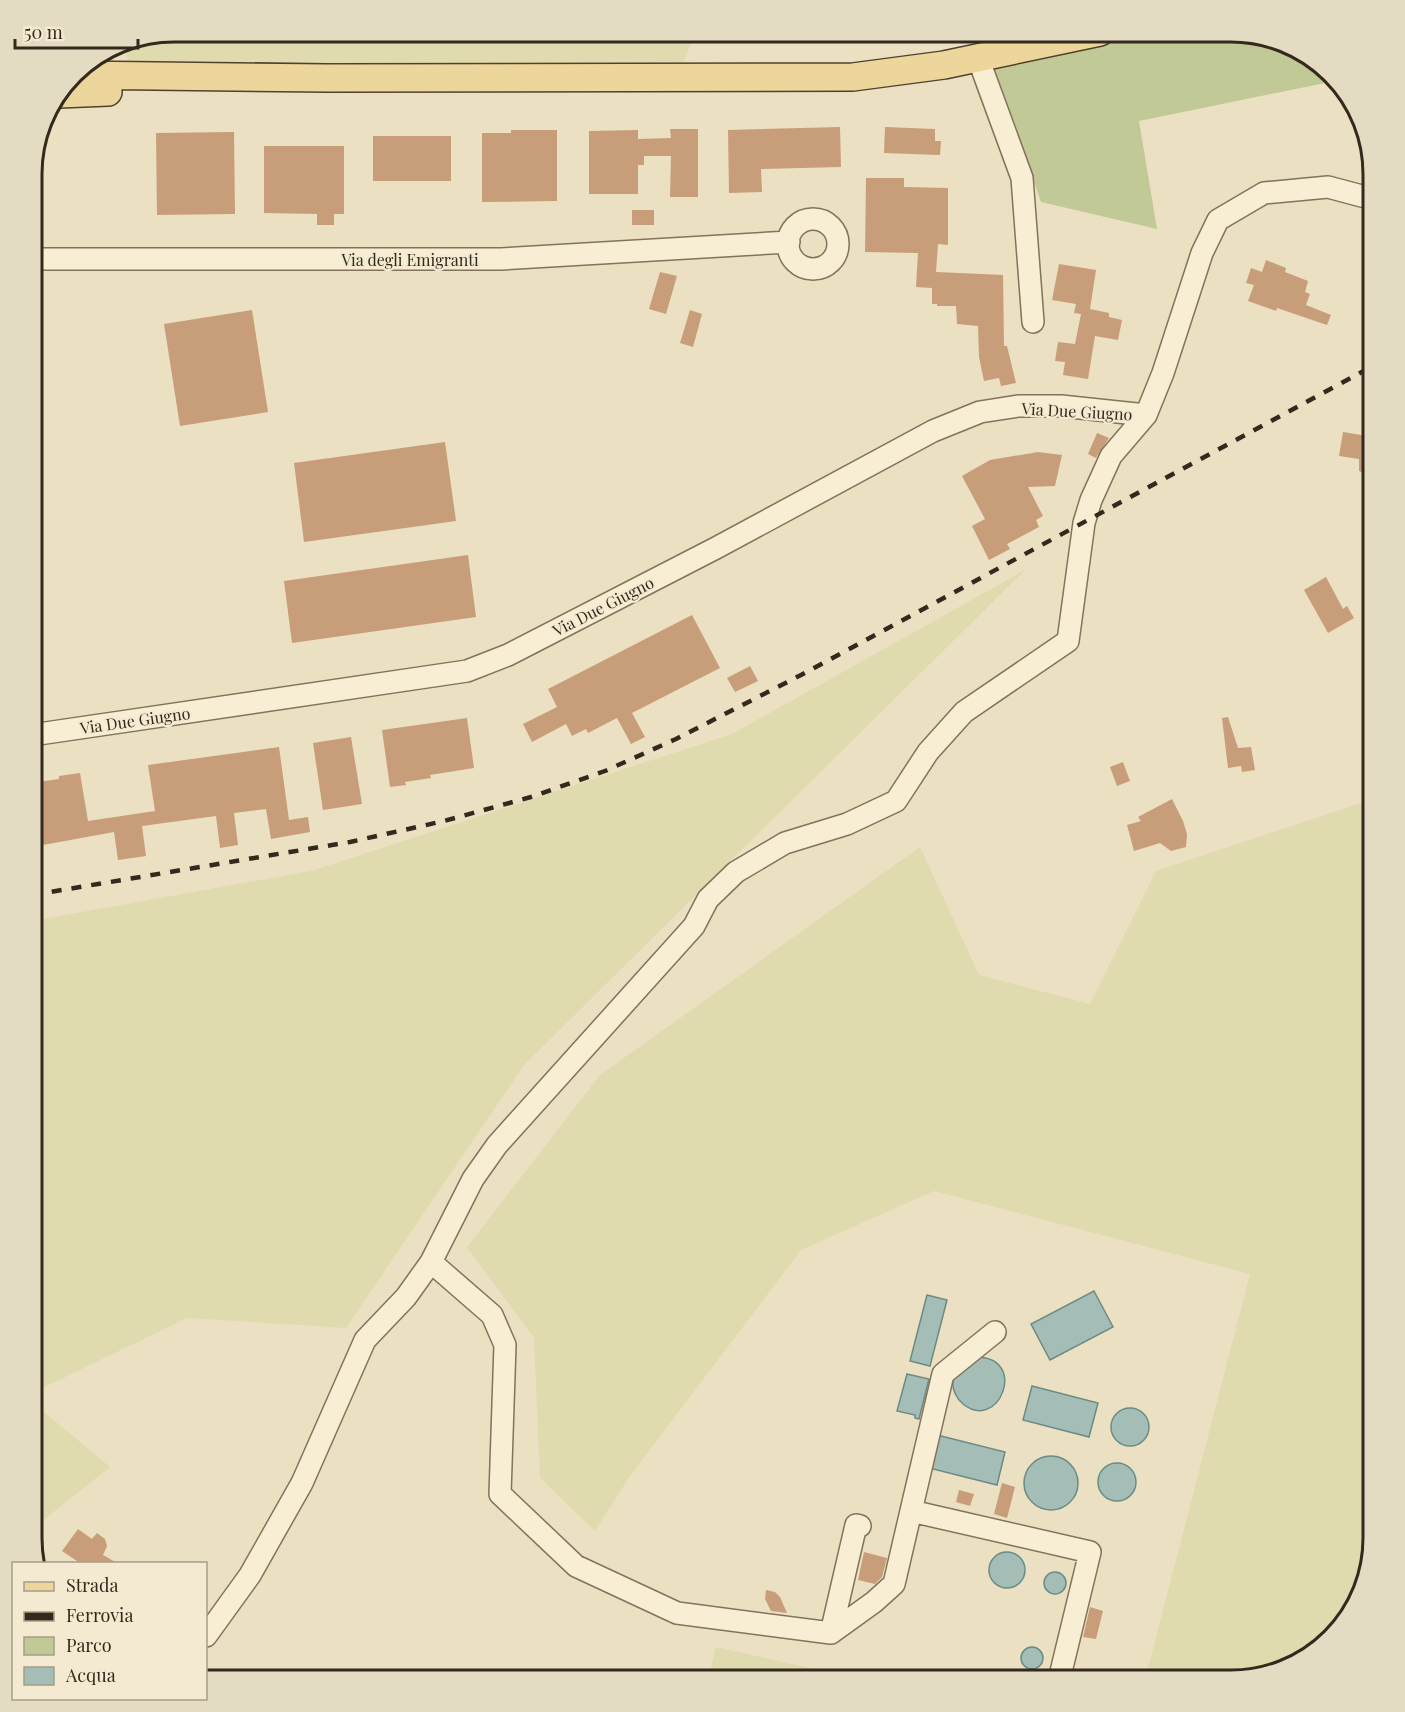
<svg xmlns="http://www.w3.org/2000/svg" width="1405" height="1712" font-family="'Playfair Display',serif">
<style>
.farmland{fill:#e0daaf}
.green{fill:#c1c996}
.water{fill:#a4beb7;stroke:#6b8b85;stroke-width:1.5}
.building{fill:#c89d79}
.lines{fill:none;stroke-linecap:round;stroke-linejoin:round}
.minor-casing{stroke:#84725a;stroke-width:24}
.major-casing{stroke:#52402e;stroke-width:30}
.minor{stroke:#f7eed4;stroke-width:21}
.major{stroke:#edd69b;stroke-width:27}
.rail{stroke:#34291d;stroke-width:4.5;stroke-dasharray:10 10;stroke-linecap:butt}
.labels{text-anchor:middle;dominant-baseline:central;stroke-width:4.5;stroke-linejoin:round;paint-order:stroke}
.street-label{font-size:16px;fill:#34291d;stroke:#f3ead1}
.rim{fill:none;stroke:#34291d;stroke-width:3}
</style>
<rect width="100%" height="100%" fill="#ebe0c1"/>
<path class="farmland" d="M174,32h521l-13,34h-555l-1,-25z
M1025,570l-501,495 -178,263 -159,-10 -155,75v-472l279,-50 421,-137z
M1373,799v739l-18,71 -45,47 -79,24h-86l105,-406 -316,-83 -133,59 -171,226 -35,55 -55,-53 -6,-140 -67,-91 133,-172 320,-228 59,128 111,29 66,-133z
M32,1402l78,65 -78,62z
M716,1647l147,33h-155z"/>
<path class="green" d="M1152,32h88l62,18 33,31 -196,40 18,108 -116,-27 -47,-135z"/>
<path class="water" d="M1094,1291l19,36 -63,33 -19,-36z
M927,1295l20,5 -17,66 -20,-5z
M976,1357c53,0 23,76 -13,47 -8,-7 -11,-16 -10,-25z
M907,1374l22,5 -10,40 -4,-1v-3l-18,-4z
M1032,1386l66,17 -9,34 -66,-17z
M1111 1427a19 19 0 1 1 38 0a19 19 0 1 1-38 0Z
M937,1435l68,17 -8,33 -68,-17z
M1024 1483a27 27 0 1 1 54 0a27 27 0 1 1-54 0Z
M1098 1482a19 19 0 1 1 38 0a19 19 0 1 1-38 0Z
M989 1570a18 18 0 1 1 36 0a18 18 0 1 1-36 0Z
M1044 1583a11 11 0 1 1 22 0a11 11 0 1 1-22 0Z
M1021 1658a11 11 0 1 1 22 0a11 11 0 1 1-22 0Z"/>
<path class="building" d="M840,127l1,40 -80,2 1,23 -33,1 -1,-63z
M885,127l50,2v12h6l-1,14 -56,-2z
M670,129h28v68h-28l1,-41h-27v9h-6v29h-49v-63l49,-1v9l33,-1z
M511,130h46v71l-75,1v-69h29z
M234,132l1,82 -78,1 -1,-82z
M373,136h78v45h-78z
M264,146h80v68h-10v11h-17v-11l-53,-1z
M866,178h38v9l44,1v57l-10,-1 -2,28 67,3 1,71h3l9,37 -15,3 -2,-8 -15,3 -5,-24 -1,-31 -21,-2 -1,-18h-19v-2h-5v-16l-16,-1 2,-34 -53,-1z
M632,210h22v15h-22z
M1266,260l20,8 -1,4 23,9 -3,11 5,2 -4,11 25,10 -4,10 -50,-17 -1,3 -28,-10 6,-16 -8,-2 5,-15 11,4z
M1059,264l37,6 -6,39 19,4v4l13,3 -4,20 -23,-4 -7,43 -25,-4 2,-13 -10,-1 3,-19 17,2 6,-30 -7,-1 2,-9 -24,-4z
M660,272l17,4 -11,38 -17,-5z
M252,310l16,102 -88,14 -16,-102z
M690,310l12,4 -9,33 -13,-4z
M1343,432l30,5v40l-14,-6v-12l-20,-3z
M1097,433l12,5 -13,20 -8,-4z
M445,442l11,79 -152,21 -10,-79z
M1038,452l24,3 -7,31 -27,1 15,29 -7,4 3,7 -32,17 3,5 -21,11 -17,-34 13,-7 -23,-43 28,-16z
M468,555l8,62 -184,26 -8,-62z
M1326,577l17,32 4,-3 7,12 -26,15 -24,-43z
M692,615l28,53 -88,45 13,24 -14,7 -14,-26 -29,15 -2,-4 -14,7 -6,-12 -34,18 -9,-18 34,-17 -9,-18z
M750,666l8,15 -23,11 -8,-14z
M1228,717l10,31 13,-1 4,23 -13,2 -1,-6 -13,2 -6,-50z
M467,718l7,50 -44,7 1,3 -26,4 1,3 -16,2 -8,-57z
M351,737l11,67 -39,6 -10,-67z
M279,747l10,73 19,-3 2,15 -39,7 -5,-30 -32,4 4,32 -18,3 -4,-32 -74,10 4,30 -28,4 -4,-28 -82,15v-47l8,-1 -2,-17 21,-3v-3l21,-3 8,48 67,-10 -7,-46z
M1123,762l7,19 -13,5 -7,-19z
M1172,799l11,22 4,13 -1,13 -15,4 -11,-8 -26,8 -7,-26 14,-4 -3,-4z
M1002,1483l13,4 -8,31 -13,-4z
M959,1490l15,4 -4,12 -14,-4z
M78,1529l14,10 5,-6 8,6 2,7 -4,9 14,8h-37l-18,-12z
M864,1552l23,6 -5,19 -7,7 -17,-4z
M766,1590l9,2 5,5 7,16 -16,-2 -6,-12z
M1090,1607l13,4 -7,28 -13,-2z"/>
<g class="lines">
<g class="minor-casing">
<path id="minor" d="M978,58l44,120 11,144
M788 244a25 25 0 1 1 50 0a25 25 0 1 1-50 0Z
M32,259h469l288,-17
M32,735l435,-64 41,-16 208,-107 217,-117 47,-19 38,-6h43l85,9
M431,1262l61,53 13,30 -5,149 76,72 101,47 154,20 43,-31 20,-18 17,-73 179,41 -31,128
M911,1511l32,-137 52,-42
M831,1633l25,-108 4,1
M206,1636l44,-61 52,-92 63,-143 41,-43 25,-35 42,-83 24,-34 197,-219 14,-27 28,-27 49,-29 62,-19 49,-23 32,-49 36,-40 104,-71 16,-118 7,-23 20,-44 35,-41 17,-42 39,-120 16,-33 46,-27 64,-6 45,12"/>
</g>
<g class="major-casing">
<path id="major" d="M74,75l254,3 525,-1 91,-12 156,-33
M59,94l49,-2"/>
</g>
<use href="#minor" class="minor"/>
<use href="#major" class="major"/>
<path class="rail" d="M32,895l318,-53 94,-21 87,-24 74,-26 71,-32 125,-64 572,-309"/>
</g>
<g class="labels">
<g class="street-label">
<text x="410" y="259">Via degli Emigranti</text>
<text transform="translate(1077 411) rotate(3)">Via Due Giugno</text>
<text transform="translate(603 606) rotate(-27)">Via Due Giugno</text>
<text transform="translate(135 720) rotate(-8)">Via Due Giugno</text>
</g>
</g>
<path d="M0 0H1405V1712H0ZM174 42H1231A132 132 0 0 1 1363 174V1538A132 132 0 0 1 1231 1670H174A132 132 0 0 1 42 1538V174A132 132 0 0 1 174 42Z" fill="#e4dbc3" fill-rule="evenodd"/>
<path class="rim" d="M174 42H1231A132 132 0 0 1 1363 174V1538A132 132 0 0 1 1231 1670H174A132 132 0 0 1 42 1538V174A132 132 0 0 1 174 42Z"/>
<rect x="12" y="1562" width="195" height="138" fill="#f3ead1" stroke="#a79d89" stroke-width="1.5"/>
<rect x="24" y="1582" width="30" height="9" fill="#edd69b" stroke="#a79d89" stroke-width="1.5"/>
<text x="66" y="1592" font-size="18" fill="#34291d">Strada</text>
<rect x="24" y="1612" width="30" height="9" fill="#34291d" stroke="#a79d89" stroke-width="1.5"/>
<text x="66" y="1622" font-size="18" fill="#34291d">Ferrovia</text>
<rect x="24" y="1637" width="30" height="18" fill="#c1c996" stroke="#a79d89" stroke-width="1.5"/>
<text x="66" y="1652" font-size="18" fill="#34291d">Parco</text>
<rect x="24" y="1667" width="30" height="18" fill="#a4beb7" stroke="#a79d89" stroke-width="1.5"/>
<text x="66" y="1682" font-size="18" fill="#34291d">Acqua</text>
<path d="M15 39v9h123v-9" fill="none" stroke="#34291d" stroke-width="3"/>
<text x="24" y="39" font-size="18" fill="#34291d" stroke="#f3ead1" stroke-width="4.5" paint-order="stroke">50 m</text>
</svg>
